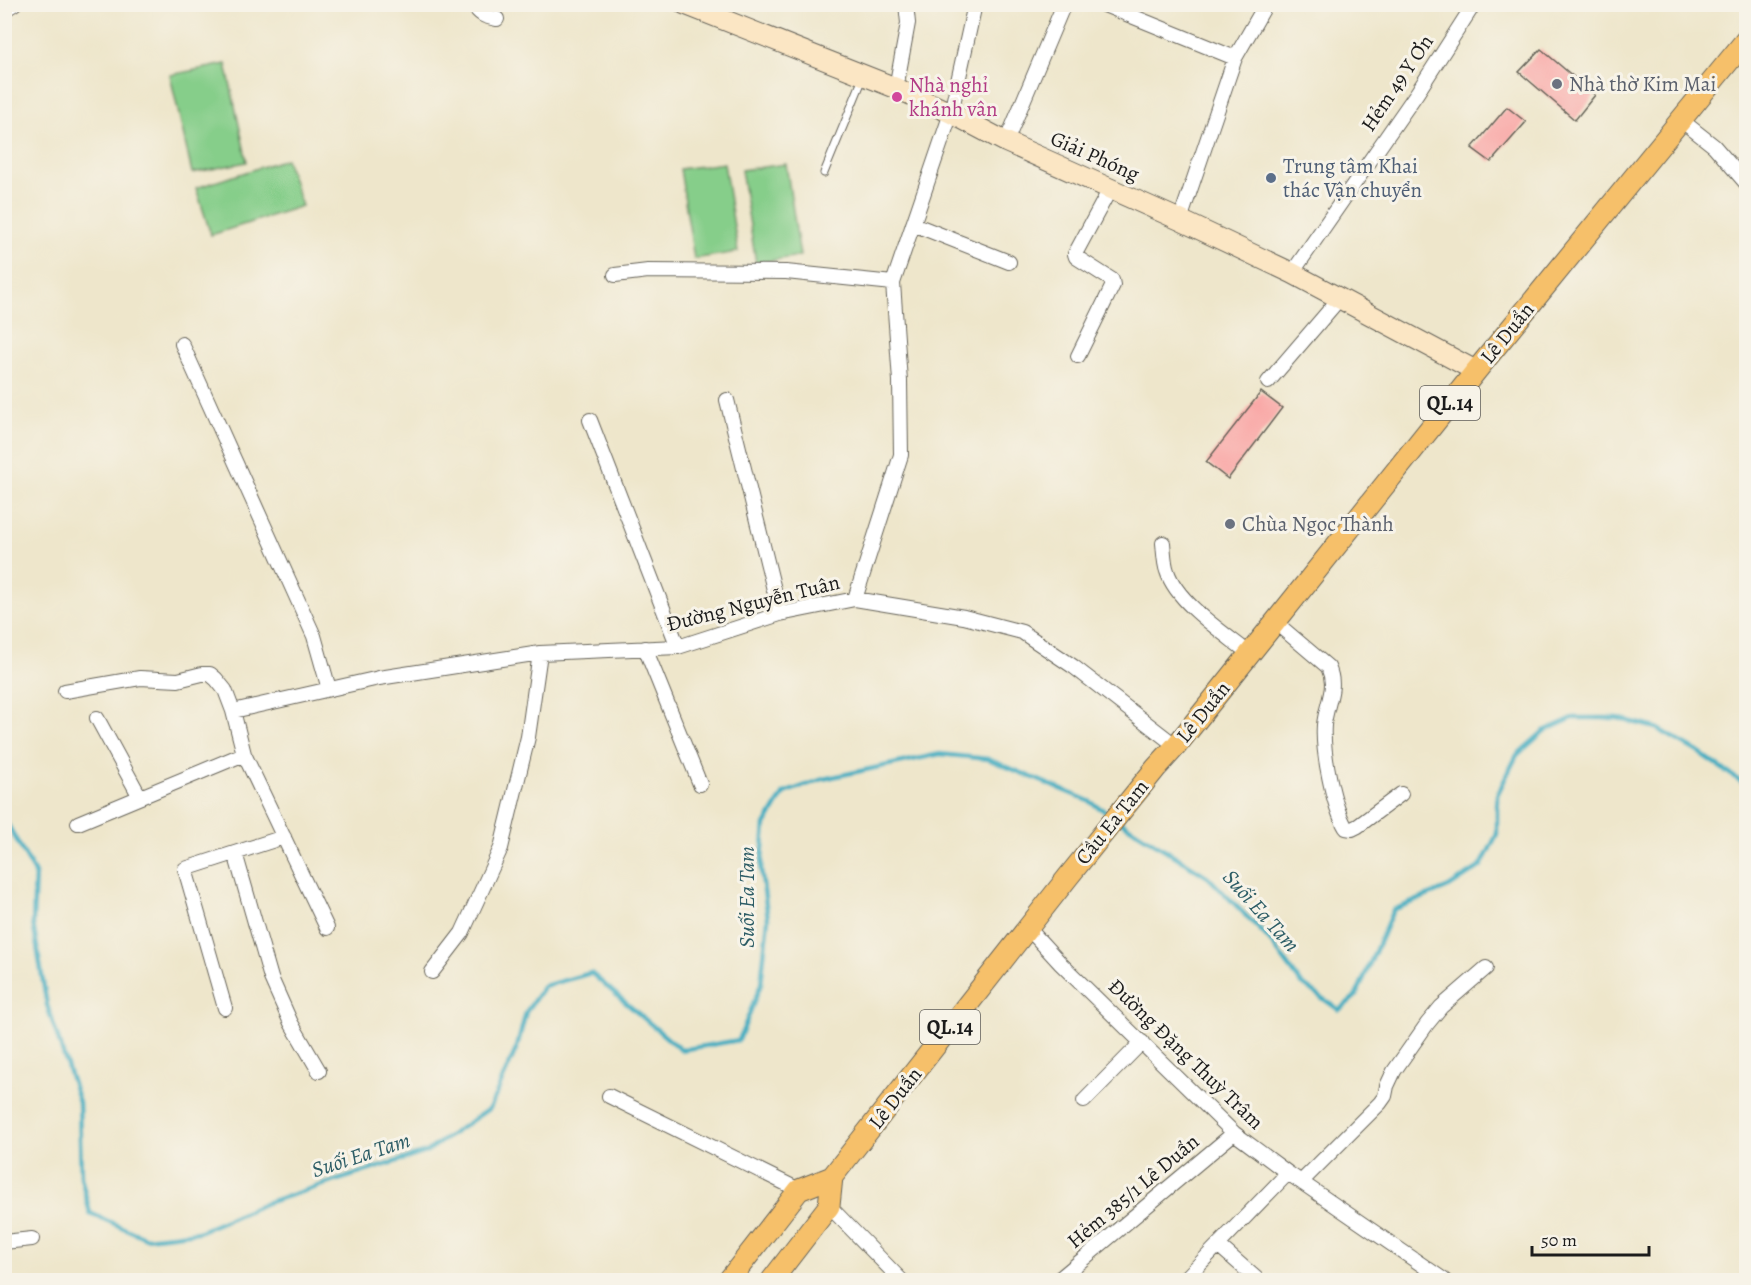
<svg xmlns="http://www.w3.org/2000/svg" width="1751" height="1285" font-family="Alegreya,serif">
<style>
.green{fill:#86ce8a;stroke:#517553;stroke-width:1.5}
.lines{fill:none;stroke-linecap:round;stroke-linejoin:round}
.stream{stroke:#42adc1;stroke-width:4.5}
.building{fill:#f9a2a1}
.lane-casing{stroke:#666359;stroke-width:9}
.street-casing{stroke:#666359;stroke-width:16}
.secondary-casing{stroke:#666359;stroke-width:22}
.primary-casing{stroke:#666359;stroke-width:23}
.lane{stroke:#fff;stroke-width:7}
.street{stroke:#fff;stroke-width:14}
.secondary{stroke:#fbe6c4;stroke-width:20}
.primary{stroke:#f6c06b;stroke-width:21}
.worship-dot{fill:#6b7280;stroke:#f7f3e8;stroke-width:2}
.hotel-dot{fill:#d1479c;stroke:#f7f3e8;stroke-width:2}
.service-dot{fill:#5c6f8a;stroke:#f7f3e8;stroke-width:2}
.labels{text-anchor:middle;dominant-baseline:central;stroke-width:6;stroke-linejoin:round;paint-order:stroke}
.shield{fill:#f7f3e8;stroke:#5e5c59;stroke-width:1.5}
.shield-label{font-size:20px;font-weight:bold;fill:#1c1c1c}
.street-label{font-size:21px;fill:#1c1c1c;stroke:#f7f3e8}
.worship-label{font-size:21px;fill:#5b616d;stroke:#f7f3e8;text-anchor:start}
.hotel-label{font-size:21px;fill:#b23c85;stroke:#f7f3e8;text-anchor:start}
.service-label{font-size:21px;fill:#4e5e75;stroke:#f7f3e8;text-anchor:start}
.water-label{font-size:22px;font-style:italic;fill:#2d5d66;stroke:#f7f3e8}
</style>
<rect width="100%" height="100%" fill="#f7f3e8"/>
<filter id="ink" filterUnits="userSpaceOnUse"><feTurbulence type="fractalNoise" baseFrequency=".0167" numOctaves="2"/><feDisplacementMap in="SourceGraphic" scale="12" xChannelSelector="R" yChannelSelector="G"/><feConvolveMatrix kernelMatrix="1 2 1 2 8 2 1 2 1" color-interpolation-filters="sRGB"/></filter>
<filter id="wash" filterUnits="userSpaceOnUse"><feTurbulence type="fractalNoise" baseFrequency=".008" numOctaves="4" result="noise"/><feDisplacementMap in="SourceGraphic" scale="24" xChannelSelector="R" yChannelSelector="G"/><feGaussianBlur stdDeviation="1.35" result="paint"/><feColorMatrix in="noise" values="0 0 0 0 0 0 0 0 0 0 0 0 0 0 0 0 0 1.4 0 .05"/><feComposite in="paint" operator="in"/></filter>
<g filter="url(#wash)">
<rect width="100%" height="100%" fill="#eee6cb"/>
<path class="green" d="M226,64l21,98 -55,11 -22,-98z
M286,159l16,47 -91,29 -15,-47z
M724,163l14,89 -44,7 -14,-90z
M786,164l14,92 -44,7 -15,-93z"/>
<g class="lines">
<path class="stream" d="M4,818l31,55 -2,50 14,82 32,97 2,75 9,36 56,25 52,-6 71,-30 157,-50 64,-44 27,-61 9,-35 18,-26 47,-13 90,77 58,-10 22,-56 7,-65 -7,-49 4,-45 19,-32 39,-14 117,-25 48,5 101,42 22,14
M1121,822l87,55 60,61 33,45 38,27 17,-14 37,-86 56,-23 32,-21 16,-32v-39l20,-40 27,-24 29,-13h44l39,10 42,24 48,33"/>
</g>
<g id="blocks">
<path class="building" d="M1541,49l54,46 -20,25 -56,-48z
M1507,107l19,15 -35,40 -19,-14z
M1261,392l21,16 -54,71 -22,-17z"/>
</g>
</g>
<g filter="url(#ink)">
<use href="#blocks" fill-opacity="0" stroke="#666359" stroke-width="1.5"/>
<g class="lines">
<g class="lane-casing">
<path id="lane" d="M824,173l39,-95"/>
</g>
<g class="street-casing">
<path id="street" d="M473,4c6,11 12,13 24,15
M1102,4l133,54
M4,10l10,-6
M896,88l12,-65 -2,-19
M1681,120l33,26 32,37
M1006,142l58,-138
M1180,220l55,-162 31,-54
M913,224l96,38
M1292,273l125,-180 57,-89
M615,275l33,-4 138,1 107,11
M182,344l132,292 15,53
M1078,356l35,-71 -1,-5 -36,-23 -1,-3 35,-65
M1268,382l72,-84
M727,400l53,214
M590,420l88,227
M1163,543c1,9 1,20 4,28 10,32 57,62 83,83
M855,599l46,-144 -1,-74 -7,-98 58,-170 24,-109
M1275,622l53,45c10,21 -2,36 -4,58 -2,26 9,81 22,103l6,1 6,-3 43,-32
M645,648l55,136
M65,691l75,-13 38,2 24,-6h8l6,5 9,11 8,21 11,43 83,174
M233,711l146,-33 161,-25 138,-6 102,-33 75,-15 109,18 58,15 52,35 102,79
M97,718l43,79
M78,823l166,-69
M235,853l36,125 20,45 28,48
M1028,928l33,36 173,169 54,40 156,107
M432,972l30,-39 39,-85 27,-111 12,-84
M225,1008l-40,-139 99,-32
M609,1096l190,94
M1084,1101l58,-59
M1301,1182l79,-79 5,-7 2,-10 7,-15 33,-47 14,-17 45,-39
M829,1206l72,74
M4,1242l28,-3
M1218,1245l40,35
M1058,1280l176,-147
M1184,1280l104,-107"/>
</g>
<g class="secondary-casing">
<path id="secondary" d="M684,4l212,84 55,25 55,29 174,78 112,53 184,98"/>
</g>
<g class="primary-casing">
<path id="primary" d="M729,1280l70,-90 33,-13 236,-300 88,-109 20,-22 300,-375 270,-331
M772,1280l57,-74 3,-29"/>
</g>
<use href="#lane" class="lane"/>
<use href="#street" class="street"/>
<use href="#secondary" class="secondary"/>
<use href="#primary" class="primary"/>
</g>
</g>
<g class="worship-dot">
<circle cx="1557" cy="84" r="6"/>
<circle cx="1230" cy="524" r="6"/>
</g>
<circle class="hotel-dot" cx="897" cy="97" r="6"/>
<circle class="service-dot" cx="1271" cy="178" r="6"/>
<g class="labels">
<g class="shield">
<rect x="1420" y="386" width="60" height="34" rx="4.5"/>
<rect x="920" y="1010" width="60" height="34" rx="4.5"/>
</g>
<g class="shield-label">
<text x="1450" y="403">QL.14</text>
<text x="950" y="1027">QL.14</text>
</g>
<g class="street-label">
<text transform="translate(1397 83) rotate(-56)">Hẻm 49 Y Ơn</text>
<text transform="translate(1095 156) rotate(24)">Giải Phóng</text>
<text transform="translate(1507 333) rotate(-51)">Lê Duẩn</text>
<text transform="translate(753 603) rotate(-14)">Đường Nguyễn Tuân</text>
<text transform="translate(1203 712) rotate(-51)">Lê Duẩn</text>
<text transform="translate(1112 822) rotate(-51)">Cầu Ea Tam</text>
<text transform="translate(1186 1054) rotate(44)">Đường Đặng Thuỳ Trâm</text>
<text transform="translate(895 1098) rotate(-52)">Lê Duẩn</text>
<text transform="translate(1133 1191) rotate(-40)">Hẻm 385/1 Lê Duẩn</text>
</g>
<g class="worship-label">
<text x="1569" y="84">Nhà thờ Kim Mai</text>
<text x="1242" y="524">Chùa Ngọc Thành</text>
</g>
<g class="hotel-label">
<text x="909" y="85">Nhà nghỉ<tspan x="909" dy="24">khánh vân</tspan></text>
</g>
<g class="service-label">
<text x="1283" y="166">Trung tâm Khai<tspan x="1283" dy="24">thác Vận chuyển</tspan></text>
</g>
<g class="water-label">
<text transform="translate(747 897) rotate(-90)">Suối Ea Tam</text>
<text transform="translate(1261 911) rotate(48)">Suối Ea Tam</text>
<text transform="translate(361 1155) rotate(-18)">Suối Ea Tam</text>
</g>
</g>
<rect width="1751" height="1285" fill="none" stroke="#f7f3e8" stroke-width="24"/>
<path d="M1532 1246v9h117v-9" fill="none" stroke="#1c1c1c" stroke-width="3"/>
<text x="1541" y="1246" font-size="18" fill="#1c1c1c" stroke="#f7f3e8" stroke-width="4.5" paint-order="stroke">50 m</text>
</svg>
